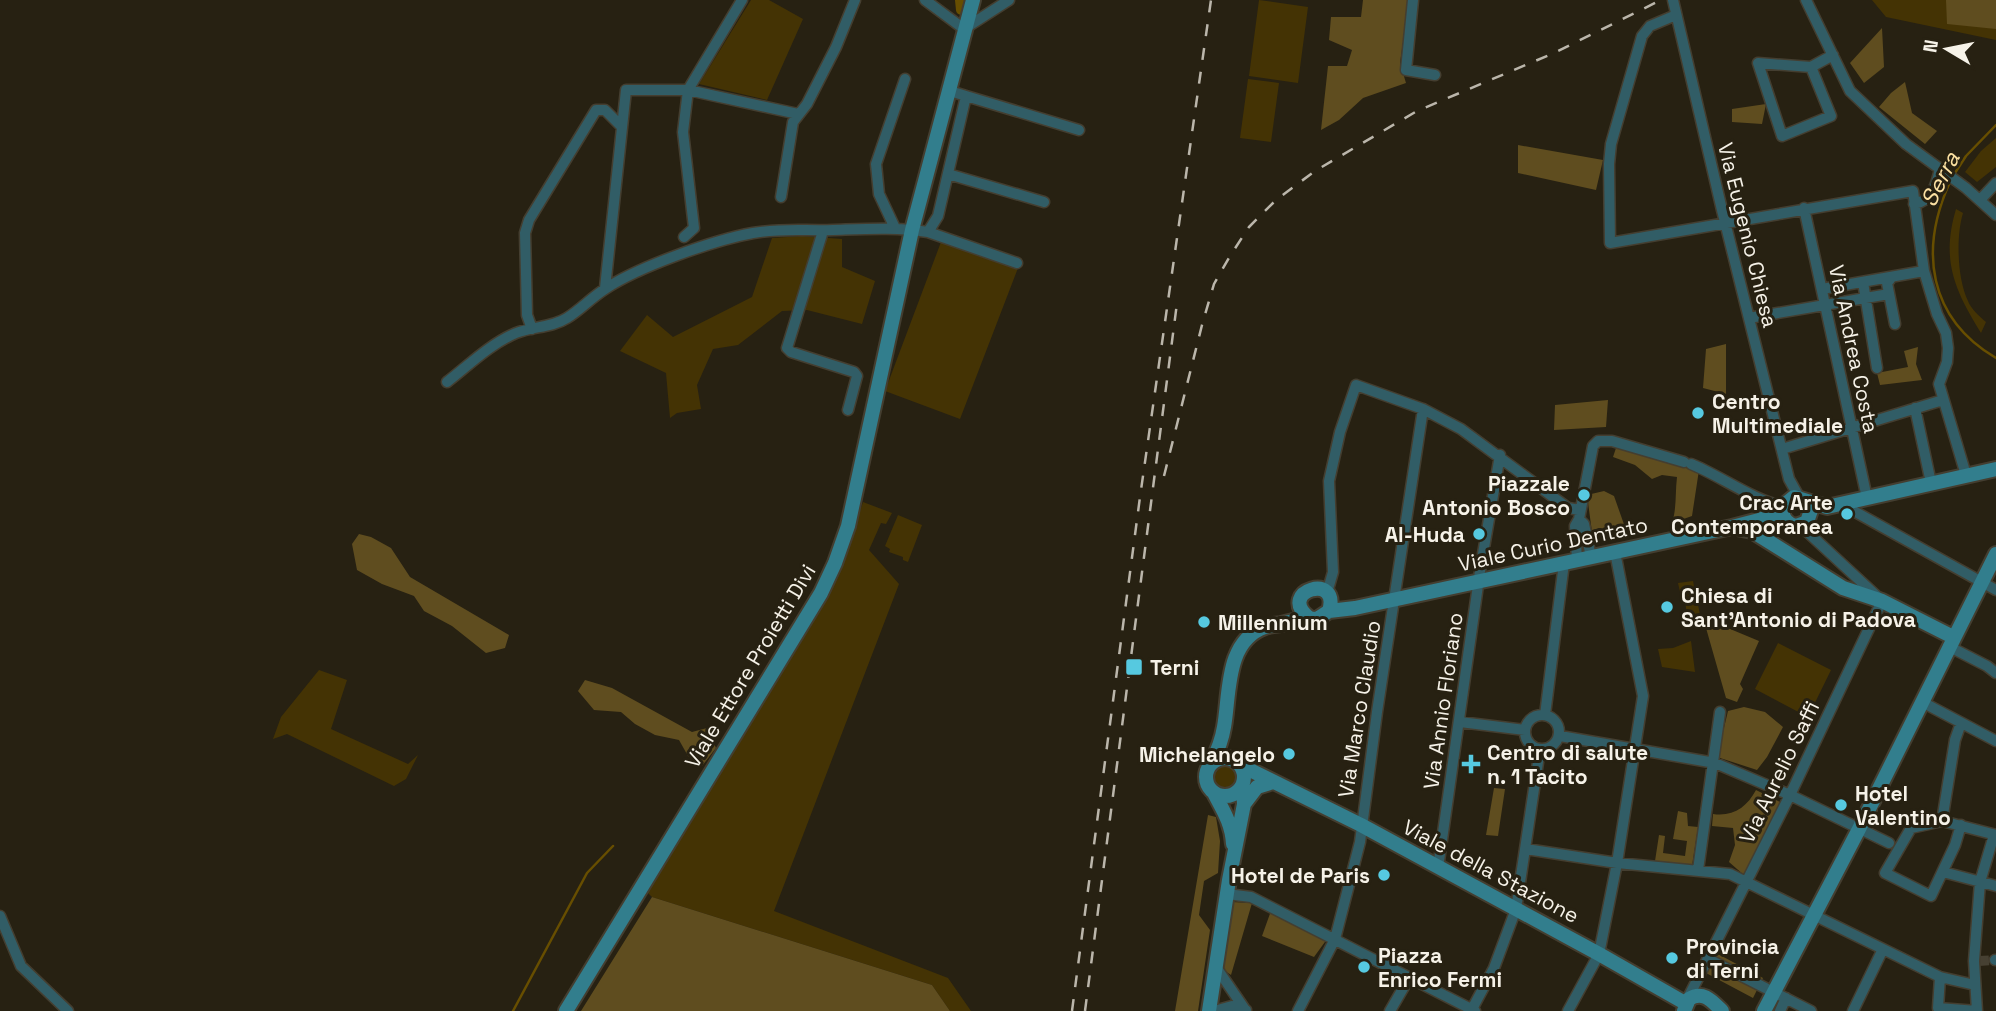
<svg xmlns="http://www.w3.org/2000/svg" width="1996" height="1011" font-family="'Space Grotesk',sans-serif">
<style>
.green{fill:#443304}
.forest{fill:#5f4d1f}
.lines{fill:none;stroke-linecap:round;stroke-linejoin:round}
.stream{stroke:#674e00;stroke-width:2.5}
.canal{stroke:#674e00;stroke-width:10}
.street-tunnel{stroke:#464032;stroke-width:10;stroke-dasharray:10 5;stroke-linecap:butt}
.street-casing{stroke:#443e30;stroke-width:13}
.secondary-casing{stroke:#443e30;stroke-width:18}
.street{stroke:#315d66;stroke-width:10}
.secondary{stroke:#327e8d;stroke-width:14}
.rail{stroke:#bbb6ab;stroke-width:2.5;stroke-dasharray:12 12;stroke-linecap:butt}
.poi-dot{fill:#56c9e0;stroke:#272112;stroke-width:2.5}
.labels{text-anchor:middle;dominant-baseline:central;stroke-width:6;stroke-linejoin:round;paint-order:stroke}
.street-label{font-size:21px;fill:#f6f2e8;stroke:#272112}
.poi-label{font-size:21px;font-weight:bold;fill:#f6f2e8;stroke:#272112;text-anchor:start}
.water-label{font-size:23px;font-style:italic;fill:#fce1a2;stroke:#272112}
</style>
<rect width="100%" height="100%" fill="#272112"/>
<path class="green" d="M751,0h18l34,19 -36,81 -68,-16z
M1259,0l49,7 -10,76 -49,-7z
M1872,0h124v40l-110,-23z
M1248,79l31,4 -8,59 -31,-4z
M1996,138v29l-19,15 -12,-10 16,-21z
M1956,209l7,4c-7,23 -6,65 5,88 3,8 11,15 18,21l-5,11c-27,-44 -40,-73 -25,-124z
M802,236l40,3v28l33,14 -13,43 -55,-14 -25,1 -44,34 -25,4 -16,36 4,24 -24,4 -7,5 -4,-45 -46,-22 27,-36 26,22 79,-40 20,-59z
M941,242l77,26 -58,151 -75,-28z
M863,502l29,11 -6,11 -5,-1 -12,27 30,34 -125,327 174,67 23,33h-21l-18,-26 -280,-88 -5,-5 192,-319z
M898,515l24,10 -14,37 -5,-2v-3l-14,-5 1,-3 -5,-3z
M1693,581l9,43 -13,5 -4,-28h-3l-4,-18z
M1691,641l4,31 -33,-5 -4,-18 15,-1z
M1778,643l53,27 -23,47 -53,-28z
M319,670l28,10 -16,49 77,35 10,-9 -12,24 -12,7 -107,-52 -14,5 8,-22z
M1213 776a13 13 0 1 1 26 0a13 13 0 1 1-26 0Z"/>
<path class="forest" d="M1363,0h46l-9,63 6,20 -43,15 -24,22 -18,10 7,-64h19l5,-16 -23,-10 2,-23h30z
M1946,0h50v29l-49,-5z
M1882,28l2,39 -20,16 -14,-20z
M1905,82l7,31 25,18 -12,13 -46,-37 12,-14z
M1766,104l-4,20 -30,-2v-13z
M1518,145l85,15 -7,30 -78,-17z
M1726,344v50l-23,-6 3,-39z
M1918,347l-2,17 6,16 -42,5 -3,-12 31,-6 -4,-16z
M1608,400l-2,27 -52,3 1,-25z
M1616,448l47,10 36,12 -7,46 -20,7c5,-16 3,-30 5,-46l-15,-2 -10,4 -17,-14 -22,-8z
M1604,491l10,5 12,34 -34,2 -5,-37z
M359,534l12,3 20,11 19,29 99,58 -4,13 -19,5 -34,-27 -28,-15 -10,-15 -32,-12 -25,-14 -5,-26z
M1704,621h7l48,20 -19,43 3,5 -6,13 -11,-4z
M585,680l27,8 80,44 15,-4 9,20 -14,18 -14,-10 -9,-16 -24,-5 -20,-11 -14,-12 -27,-2 -16,-19z
M1744,707l21,5 18,15 -16,30 -10,13 -40,-13 11,-46z
M1494,788l11,1 -7,47 -12,-1z
M1756,790l26,13 -37,73 -16,-14 6,-17 -2,-17 -21,-2 1,-12c20,3 34,-7 43,-24z
M1678,811l9,2 1,13 10,1 -6,39 -37,-5 4,-26 6,1 -2,17 22,3 2,-15 -14,-2z
M1208,815l8,2 4,24 -2,32 -14,8 -5,34 11,15 -12,81h-23z
M652,897l280,88 18,26h-369z
M1232,902l20,1 -21,72 -12,-8z
M1272,908l58,27 -16,22 -52,-21z
M1716,953l47,25 -10,20 -47,-25z"/>
<g class="lines">
<path class="stream" d="M1953,176l13,-20 30,-31
M1950,182c-31,68 -22,136 46,176
M513,1011l74,-138 26,-27"/>
<path class="canal" d="M960,0l1,10"/>
<path class="street-tunnel" d="M1979,961l16,-1"/>
<g class="street-casing">
<path id="street" d="M925,0l35,26 7,1 42,-27
M1413,0l-7,70 29,5
M1673,0l49,210 67,269 10,18
M1806,0l44,91 56,53 60,44 30,27
M1676,15l-26,11 -8,10 -31,108 -2,20 1,79 303,-52 11,80 13,43 9,19 2,15 -1,14 -8,22 27,91
M1811,67l20,49 -49,20 -24,-73 53,4 22,-12
M966,96l113,34
M948,174l96,28
M781,197l12,-75 14,-18 29,-57 19,-47
M1980,200l16,-17
M1914,204c18,-3 23,-20 26,-36
M1804,208l63,290
M895,228l-16,-34 -3,-30 29,-85
M823,231l-36,117 4,4 63,20 3,4 -9,34
M928,232l89,31
M684,237l10,-9 -11,-96 5,-42 54,-90
M1892,277l-5,6 8,41
M1863,282l14,86
M605,288l21,-198h62l110,24
M1822,289l102,-18
M1749,318l140,-24
M532,329l-5,-14 -2,-82 4,-13 67,-110h9l16,16
M447,382c22,-17 43,-38 69,-49 17,-7 35,-5 51,-15 13,-8 24,-20 38,-29 33,-22 109,-49 148,-56 27,-5 53,-2 80,-3 32,-1 63,-3 95,2l10,-16 28,-120 -16,-5
M1915,408l16,75
M1782,449l161,-49
M1691,464c28,11 65,38 92,42
M1841,504l155,86
M1579,519l14,-73 5,-5h14l72,21
M1577,560l-2,-34 4,-7 5,5 7,33
M1327,593l6,-21 -4,-91 11,-49 16,-47 67,24 38,20 107,79 12,2
M1948,646l39,20 9,7
M1922,702l74,39
M1525 732a17 17 0 1 1 34 0a17 17 0 1 1-34 0Z
M1545,715l19,-152
M1460,722l65,8
M1961,723l-6,17 -13,81 54,14
M1560,736l155,27 75,32 99,48
M1942,821l-31,7 -26,45 46,23 24,-51 6,-20
M1526,849l91,14 113,11 210,103
M1438,868l42,-297 20,-116
M1698,870l22,-158
M1943,872l53,14
M1227,894l24,3 224,114
M0,916l21,50 47,45
M1708,959l103,52
M1995,960h1
M1216,967l28,41
M1975,985l-35,-8 -2,31 39,3
M1686,1002l104,-207 92,-194 -81,-75
M1214,1011l18,-5 14,4
M1298,1011l37,-72 25,-97 17,-130 46,-303
M1390,1011l19,-33
M1471,1011l23,-43 22,-59 24,-160
M1568,1011l31,-57 18,-91 26,-167 -28,-144
M1780,1011l6,-13
M1853,1011l30,-62
M1977,1011l-3,-50 6,-79 14,-47"/>
</g>
<g class="secondary-casing">
<path id="secondary" d="M1807,501l4,9 -4,12 -11,4c-10,-2 -15,-9 -13,-20l11,-9 33,10 169,-38
M1737,528l15,3 91,57 39,13 71,36
M1308,617c-31,-26 33,-45 21,-6
M1206 777a19 19 0 1 1 38 0a19 19 0 1 1-38 0Z
M1212,762c6,-12 10,-23 12,-35 6,-33 1,-86 41,-100 5,-2 11,-2 16,-3 13,-3 23,-6 36,-5l12,-8 26,-3 377,-81 27,-7 23,-9
M1242,766l119,59 238,129 86,49
M1214,793c9,17 18,31 19,51
M1244,804l13,-17 16,-5
M566,1011l255,-418 14,-30 13,-37 64,-296 61,-230
M1209,1011l20,-131 15,-76 -1,-18
M1684,1011l5,-12c14,-9 23,2 33,12
M1764,1011l95,-182 137,-275"/>
</g>
<use href="#street" class="street"/>
<use href="#secondary" class="secondary"/>
<path class="rail" d="M1164,476l38,-151 12,-41 16,-28 19,-29 27,-27 39,-29 102,-60 137,-58 107,-53
M1072,1011l68,-514 71,-497
M1085,1011l92,-708"/>
</g>
<g class="poi-dot">
<circle cx="1698" cy="413" r="7"/>
<circle cx="1584" cy="495" r="7"/>
<circle cx="1847" cy="514" r="7"/>
<circle cx="1479" cy="534" r="7"/>
<circle cx="1667" cy="607" r="7"/>
<circle cx="1204" cy="622" r="7"/>
<rect x="1125" y="658" width="18" height="18" rx="3.5"/>
<circle cx="1289" cy="754" r="7"/>
<path d="M1467.5 753.5h7v7h7v7h-7v7h-7v-7h-7v-7h7z"/>
<circle cx="1841" cy="805" r="7"/>
<circle cx="1384" cy="875" r="7"/>
<circle cx="1672" cy="958" r="7"/>
<circle cx="1364" cy="967" r="7"/>
</g>
<g class="labels">
<g class="street-label">
<text transform="translate(1748 235) rotate(76)">Via Eugenio Chiesa</text>
<text transform="translate(1854 349) rotate(78)">Via Andrea Costa</text>
<text transform="translate(1553 544) rotate(-12)">Viale Curio Dentato</text>
<text transform="translate(750 666) rotate(-59)">Viale Ettore Proietti Divi</text>
<text transform="translate(1443 701) rotate(-82)">Via Annio Floriano</text>
<text transform="translate(1359 709) rotate(-81)">Via Marco Claudio</text>
<text transform="translate(1779 772) rotate(-64)">Via Aurelio Saffi</text>
<text transform="translate(1491 871) rotate(28)">Viale della Stazione</text>
</g>
<g class="poi-label">
<text x="1712" y="401">Centro<tspan x="1712" dy="24">Multimediale</tspan></text>
<text x="1570" y="483" text-anchor="end">Piazzale<tspan x="1570" dy="24">Antonio Bosco</tspan></text>
<text x="1833" y="502" text-anchor="end">Crac Arte<tspan x="1833" dy="24">Contemporanea</tspan></text>
<text x="1465" y="534" text-anchor="end">Al-Huda</text>
<text x="1681" y="595">Chiesa di<tspan x="1681" dy="24">Sant'Antonio di Padova</tspan></text>
<text x="1218" y="622">Millennium</text>
<text x="1150" y="667">Terni</text>
<text x="1487" y="752">Centro di salute<tspan x="1487" dy="24">n. 1 Tacito</tspan></text>
<text x="1275" y="754" text-anchor="end">Michelangelo</text>
<text x="1855" y="793">Hotel<tspan x="1855" dy="24">Valentino</tspan></text>
<text x="1370" y="875" text-anchor="end">Hotel de Paris</text>
<text x="1686" y="946">Provincia<tspan x="1686" dy="24">di Terni</tspan></text>
<text x="1378" y="955">Piazza<tspan x="1378" dy="24">Enrico Fermi</tspan></text>
</g>
<g class="water-label">
<text transform="translate(1940 179) rotate(-63)">Serra</text>
</g>
</g>
<g transform="translate(1947 49) rotate(280)" stroke="#272112" stroke-width="5" paint-order="stroke">
<path d="M0-5L12 26L0 18L-12 26Z" fill="#f6f2e8"/>
<text y="-10" font-size="19" font-weight="bold" text-anchor="middle" fill="#f6f2e8">N</text>
</g>
</svg>
